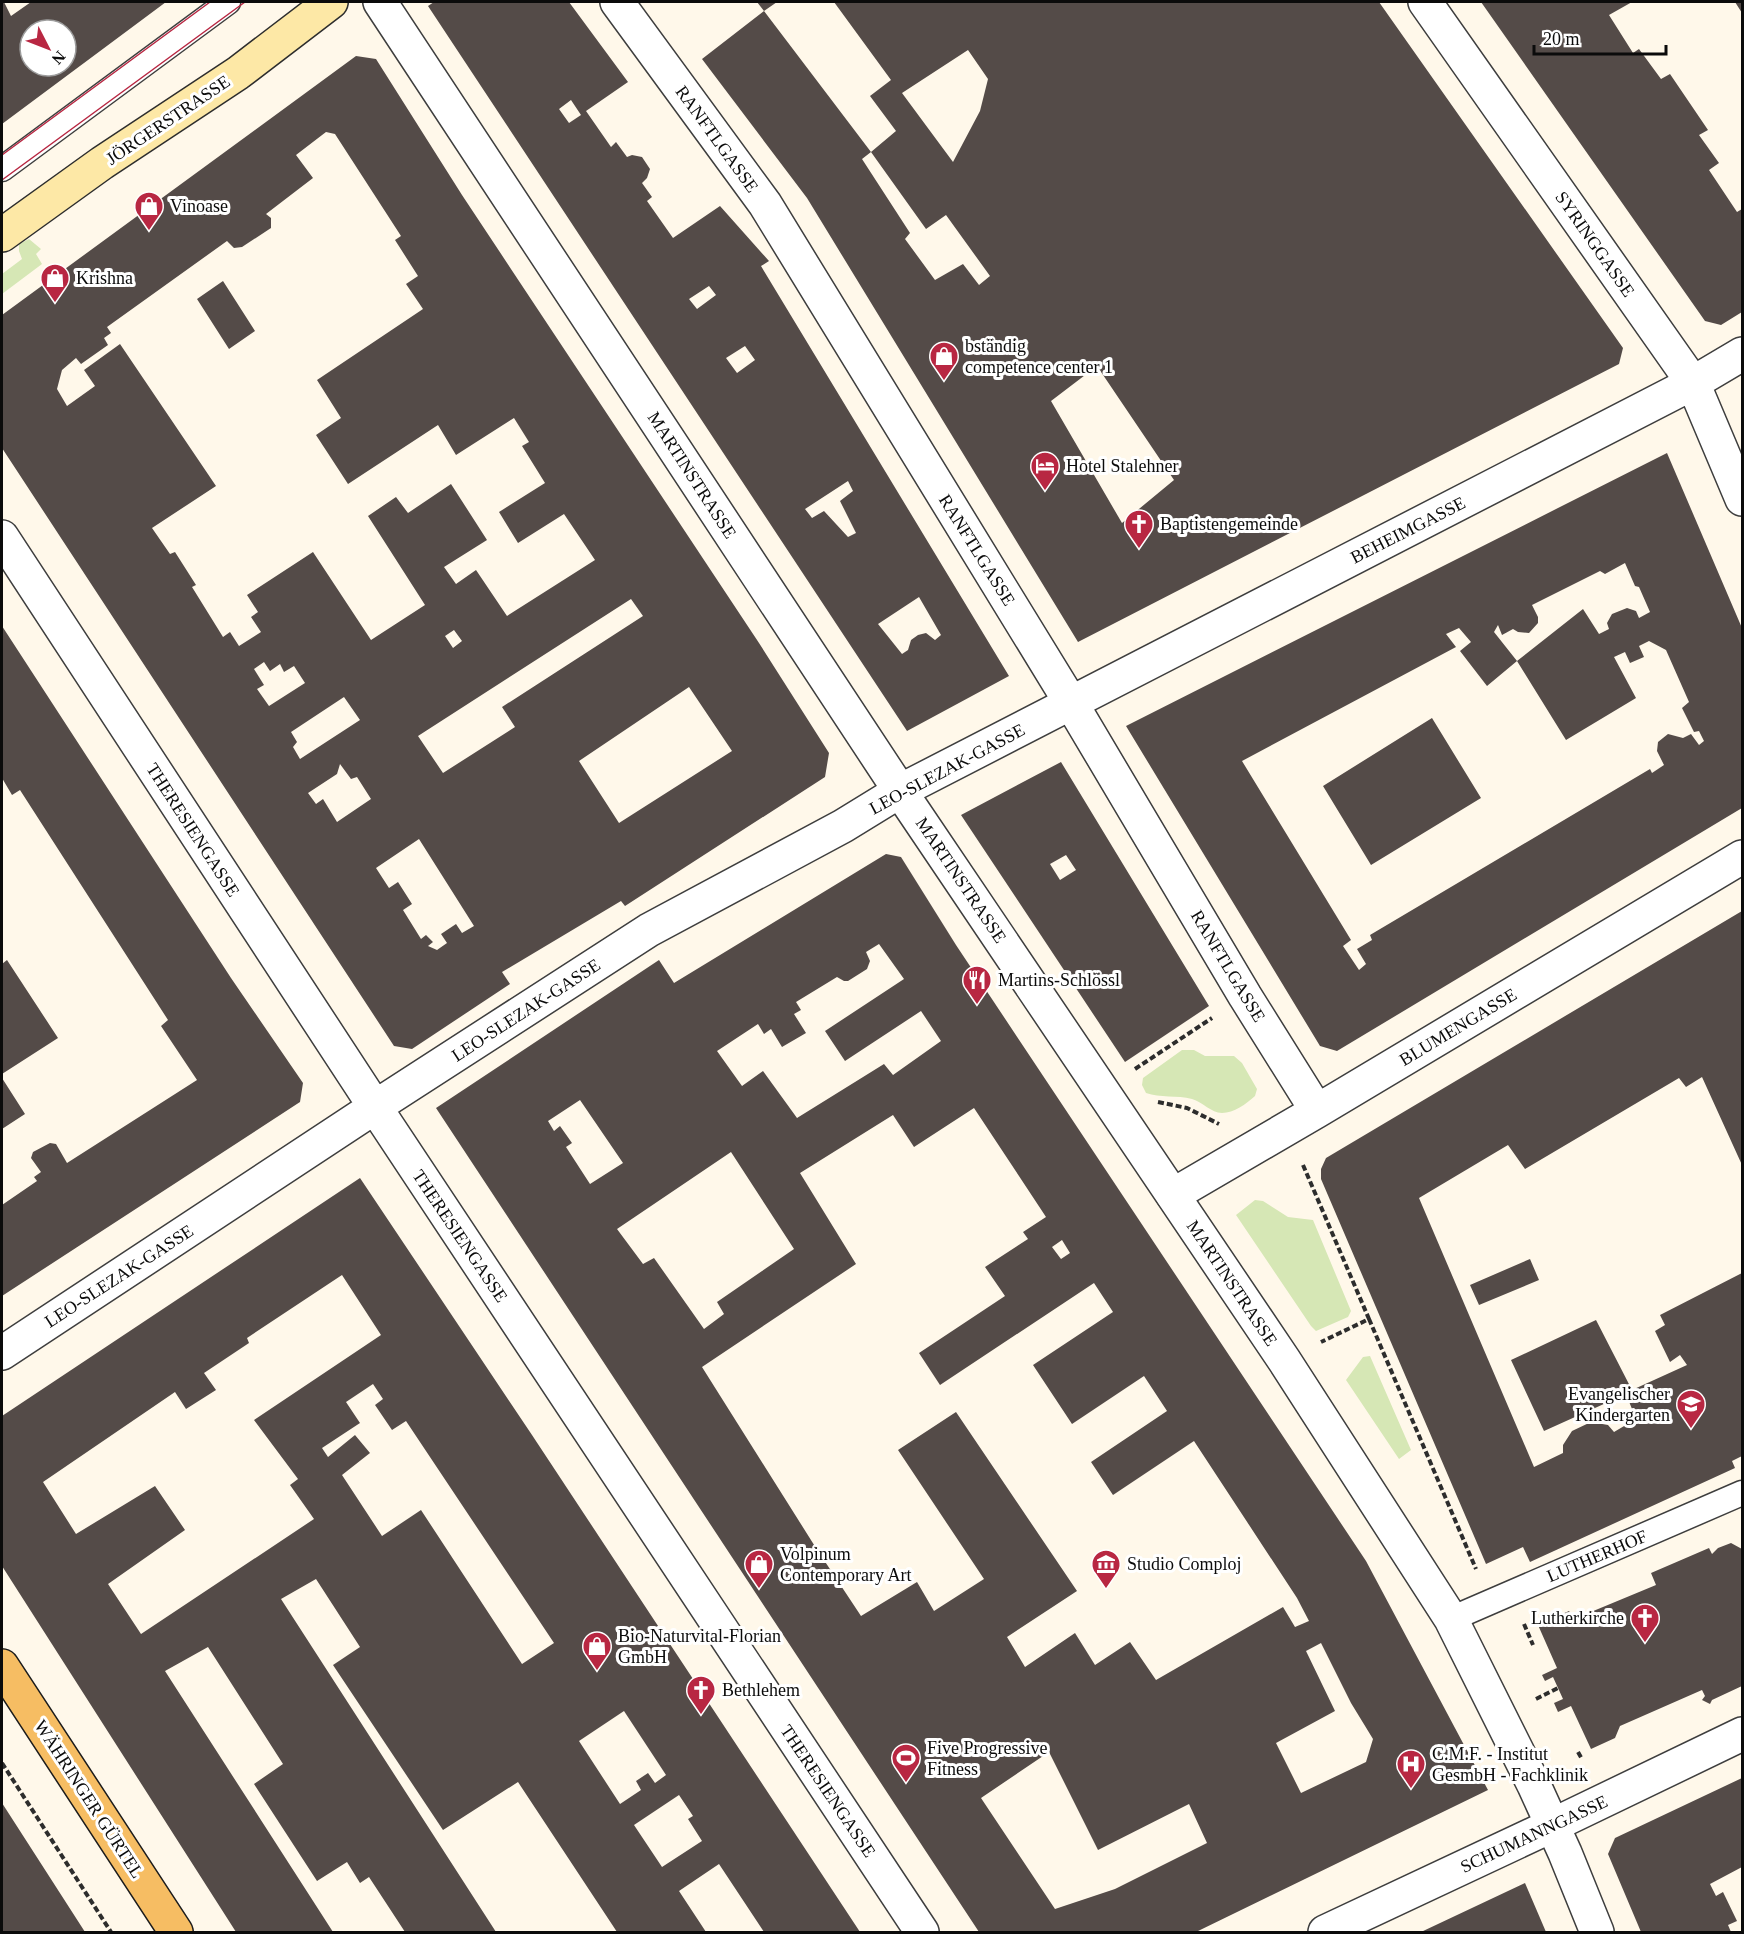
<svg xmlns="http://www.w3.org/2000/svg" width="1744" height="1934" font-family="'Times New Roman',serif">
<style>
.green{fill:#d6e7b5}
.building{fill:#544b48;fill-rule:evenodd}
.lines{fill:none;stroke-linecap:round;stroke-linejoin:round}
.service-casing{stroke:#3e3e3e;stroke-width:27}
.minor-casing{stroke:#3e3e3e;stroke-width:36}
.tertiary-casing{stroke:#3e3e3e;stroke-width:36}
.secondary-casing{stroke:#2d2d2d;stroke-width:36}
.primary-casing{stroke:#1c1c1c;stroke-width:36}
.path{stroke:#2d2d2d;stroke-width:4;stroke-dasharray:6 3;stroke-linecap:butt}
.service{stroke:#fff;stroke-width:24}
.minor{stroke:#fff;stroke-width:33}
.tertiary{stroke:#fff;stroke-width:33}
.secondary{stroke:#fde8a6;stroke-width:33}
.primary{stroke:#f6bd63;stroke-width:33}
.tram{stroke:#b82742;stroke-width:1.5}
.labels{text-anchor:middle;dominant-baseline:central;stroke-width:6;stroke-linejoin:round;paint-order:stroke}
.street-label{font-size:18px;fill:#0b0b0b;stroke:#fff}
.poi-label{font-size:18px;fill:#0b0b0b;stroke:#fff;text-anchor:start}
</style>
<rect width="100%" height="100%" fill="#fff8ea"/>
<path class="green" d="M29,239l12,10 -5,5 6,10 -40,30v-20l20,-15 -3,-8v-7z
M1182,1050h12l11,6h29l8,7 15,26 -2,7c-9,8 -21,17 -33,17 -11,0 -19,-11 -30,-14 -15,-4 -32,-1 -46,-6l-4,-8 1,-7z
M1255,1200l8,1 25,16 25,3 38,91 -3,6 -32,14 -5,-5 -75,-111z
M1370,1356l41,94 -12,9 -53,-79 17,-23z"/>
<path class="building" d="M2,2h2l7,14 20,-14h135l-164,122zM30,30h36v36h-36z
M434,2h135l59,80 -42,29 25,36 5,-5 11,15 5,-2 10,2 8,12 -3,9 -5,5 10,14 -5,4 26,37 47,-32 49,55 -8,5 248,410 -102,55 -479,-725zM571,100l10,15 -12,8 -10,-14zM709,286l7,9 -19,14 -8,-10zM745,346l10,14 -18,13 -11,-15zM848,481l5,10 -13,10 16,32 -8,4 -24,-26 -12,7 -7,-9zM919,597l22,38 -6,5 -9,-7 -8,2 -7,5 -3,10 -6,4 -24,-30z
M757,2h20l-13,9z
M834,2h545l244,346 -4,16 -541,278 -271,-444 -105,-139 62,-48 107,141 -9,7 48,74 -5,6 30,41 28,-16 16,21 11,-9 -44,-61 -20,14 -55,-77 25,-21 -26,-35 21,-16zM968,50l20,29 -8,32 -27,51 -51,-69zM1097,366l77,114 -52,43 -71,-122z
M1481,2h151l-23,13 24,38 6,-4 22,30 9,-5 38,56 -9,5 20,28 -10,7 28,42 5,-3v103l-21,13 -16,-4z
M1735,2h7v11z
M356,56l20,3 86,136 297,448 70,110 -4,24 -200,129 -4,-5 -119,71 8,12 -98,65 -18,-3 -392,-598v-133zM326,132l9,2 66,102 -6,4 23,36 -12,8 17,25 -106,71 24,38 -25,17 32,49 90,-59 18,30 58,-37 15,24 -7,4 23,37 -46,29 19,31 46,-29 31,46 -88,56 -31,-46 -20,14 -12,-17 43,-27 -36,-56 -43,29 -12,-16 -28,19 57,89 -54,35 -58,-88 -66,43 11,17 -7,5 10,15 -22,14 -9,-14 -7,5 -31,-50 4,-2 -21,-33 -5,2 -18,-26 64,-42 -96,-142 -36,26 11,16 -28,20 -10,-17 5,-19 14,-12 5,6 27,-19 -4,-7 7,-5 -4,-6 120,-86 7,7 8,-1 29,-19v-10l-5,-4 47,-36 -17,-23zM631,599l12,17 -141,91 13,20 -72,46 -25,-37zM454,630l8,11 -9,7 -8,-12zM264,662l6,9 10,-7 4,8 10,-6 11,17 -36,23 -12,-17 7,-4 -10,-16zM689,687l43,64 -113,72 -40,-62zM344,697l16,23 -60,39 -7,-12 4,-5 -6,-10zM340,764l11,15 6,-2 14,22 -34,23 -14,-23 -7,5 -8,-11 29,-19zM419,839l55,87 -12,7 -6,-9 -15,10 6,9 -10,7 -9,-4 5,-4 -7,-7 -5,4 -18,-29 9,-6 -14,-22 -9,6 -13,-20z
M223,281l32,50 -26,18 -32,-50z
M1667,453l75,175v180l-405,243 -17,-5 -194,-320zM1625,563l10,23 4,1 11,25 -11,6 -3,-7 -9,-3 -15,6 -5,9 2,6 -10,5 -16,-25 -66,52 49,79 70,-42 -22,-41 11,-5 5,11 14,-6 -5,-11 10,-5 17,9 23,52 -7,6 12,24 5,-1 5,10 -5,4 -8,-11 -8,4 -15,-4 -10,8 -1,9 7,14 -12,8 -2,-4 -280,166 2,5 -15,9 9,15 -7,6 -16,-24 8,-6 -109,-179 214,-114 -10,-13 13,-6 12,14 -11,9 27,35 30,-25 -23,-29 4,-7 4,10 11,-6 5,3 11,1 9,-10v-6l-6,-12 68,-34 5,3z
M2,626l229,352 72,105 -3,19 -298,194v-91l35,-24 -3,-4 7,-5 -10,-14 2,-6 17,-9 6,1 11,19 130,-83 -36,-54 7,-6 -148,-230 -8,5 -10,-17z
M1432,718l49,80 -110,67 -48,-79z
M1061,762l148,244 -84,56 -164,-247zM1066,855l10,15 -16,10 -10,-16z
M886,854l15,3 55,88 410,616 122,229 -292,142h-217l-543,-824 223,-148 15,23zM879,944l25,35 -79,52 20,30 76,-50 20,30 -48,34 -9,-11 -87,54 -34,-47 -21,15 -25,-35 41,-27 6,10 7,-5 11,18 24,-14 -12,-19 7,-4 -5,-8 41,-25 7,4h4l19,-12 3,-8 -4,-9zM580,1100l43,63 -33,21 -24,-37 6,-4 -12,-17 -6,5 -6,-10zM974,1108l72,109 -23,15 5,7 -43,28 20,29 -86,57 21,32 154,-102 19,29 -80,53 39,59 72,-48 23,35 -76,51 22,33 81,-54 103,157 12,23 -14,6 -12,-20 -127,73 -26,-38 -35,23 -20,-32 -50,34 -18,-30 70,-46 -121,-179 -58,38 86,129 -50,32 -17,-29 -56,34 -45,-68 -114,-181 154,-103 -56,-91 93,-58 21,32zM731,1152l63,97 -77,53 7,12 -20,15 -50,-71 -11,6 -26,-35zM1062,1240l8,13 -9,6 -9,-12zM1321,1643l30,60 22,36 -7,23 -65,31 -25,-50 59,-32 -29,-60zM1049,1752l49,98 91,-46 18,39 -92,46 -60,20 -74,-111z
M1742,911v254l-40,-88 -16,10 -7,-9 -154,91 -17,-24 -89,53 115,269 29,-14v-8l9,-14 19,-9 17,3 6,7 22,-13 -10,-25 -82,37 -33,-71 85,-40 36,70 55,-25 -7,-10 -10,7 -15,-31 10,-6 -5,-10 82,-42v183l-10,5 3,7 -205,94 -7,-15 -37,17 -165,-385v-10l5,-11z
M7,960l51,78 -56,36v-110z
M2,1078l23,36 -23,15z
M360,1178l172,257 328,497h-96l-45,-68 -40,27 27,41h-89l-99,-150 -75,48 -110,-165 27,-18 -44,-68 -35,20 215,333h-91l-36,-55 -9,6 -13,-21 -30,19 -63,-97 29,-20 -75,-117 -43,24 168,261h-97l-234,-366v-150zM342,1275l39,60 -127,85 44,59 -8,6 24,34 -173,115 -33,-50 77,-54 -30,-44 -79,48 -33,-52 132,-90 11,17 30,-19 -12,-17 45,-30 -2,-5zM373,1384l10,15 -8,6 17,25 14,-9 148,222 -32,21 -101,-154 -39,26 -40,-61 28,-22 -15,-18 -27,22 -6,-9 38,-25 -14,-21zM624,1711l42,64 -11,8 -7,-10 -12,8 5,9 -21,14 -41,-63zM679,1795l14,21 -5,3 14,22 -40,26 -28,-42z
M1530,1259l9,21 -60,25 -9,-20z
M1731,1543l11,6v137l-30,14 -2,4 -8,-4 3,-4 -3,-6 -82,36 -5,12 -24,11 -20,-43 -13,6 -4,-9 9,-4 -10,-22 -8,4 -3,-6 15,-7 -19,-43 31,-14 5,8 82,-34 -5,-12 58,-25 3,6 6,-6z
M1742,1778v89l-32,17 6,12 7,-4 14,29 -9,4 3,7h-90l-33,-78 7,-16z
M2,1803l83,129h-83z
M1525,1883l21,49h-125z"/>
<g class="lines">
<g class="service-casing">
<path id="service" d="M2,169l226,-167
M1451,1619l291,-126"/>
</g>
<g class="minor-casing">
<path id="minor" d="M617,2l148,202 306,499 174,293 72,115
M1425,2l268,381 49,116
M2,537l373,570 547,825
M1173,1195l144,-84 425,-254
M2,1353l373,-246 274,-177 194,-104 57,-35 793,-408 49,-29
M1325,1932l228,-107 189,-91"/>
</g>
<g class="tertiary-casing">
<path id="tertiary" d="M380,2l520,789 384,569 167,259 83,166 31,68 32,79"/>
</g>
<g class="secondary-casing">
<path id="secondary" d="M2,235l100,-72 136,-90 93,-71"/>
</g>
<g class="primary-casing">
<path id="primary" d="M2,1666l174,266"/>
</g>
<path class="path" d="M1135,1069l77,-51
M1158,1102l29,6 32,16
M1303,1165l66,154 -48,23
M1369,1319l107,250
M1524,1624l9,21
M1536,1699l22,-11
M1578,1752l4,7
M2,1763l109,169"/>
<use href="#service" class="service"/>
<use href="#minor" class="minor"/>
<use href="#tertiary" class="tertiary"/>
<use href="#secondary" class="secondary"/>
<use href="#primary" class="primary"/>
<path class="tram" d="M2,155l208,-153
M2,180l243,-178"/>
</g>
<defs>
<g id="shop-pin" transform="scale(1.5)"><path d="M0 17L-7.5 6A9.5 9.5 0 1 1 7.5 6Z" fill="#b82742" stroke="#fff"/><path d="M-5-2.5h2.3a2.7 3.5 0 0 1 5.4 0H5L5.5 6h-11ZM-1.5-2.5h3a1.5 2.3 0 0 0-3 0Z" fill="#fff"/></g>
<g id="hotel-pin" transform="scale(1.5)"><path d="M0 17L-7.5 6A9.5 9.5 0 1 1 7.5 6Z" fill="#b82742" stroke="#fff"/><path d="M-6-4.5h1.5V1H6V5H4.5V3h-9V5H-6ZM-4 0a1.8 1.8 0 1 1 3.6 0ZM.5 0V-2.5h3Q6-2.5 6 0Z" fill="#fff"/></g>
<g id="church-pin" transform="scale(1.5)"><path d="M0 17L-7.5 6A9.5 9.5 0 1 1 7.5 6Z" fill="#b82742" stroke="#fff"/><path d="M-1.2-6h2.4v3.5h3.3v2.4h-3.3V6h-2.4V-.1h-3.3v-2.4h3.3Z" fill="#fff"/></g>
<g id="restaurant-pin" transform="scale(1.5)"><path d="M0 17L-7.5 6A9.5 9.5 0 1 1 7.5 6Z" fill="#b82742" stroke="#fff"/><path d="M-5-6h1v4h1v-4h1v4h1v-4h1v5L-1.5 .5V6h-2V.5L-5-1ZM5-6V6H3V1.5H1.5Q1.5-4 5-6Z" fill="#fff"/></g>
<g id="school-pin" transform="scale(1.5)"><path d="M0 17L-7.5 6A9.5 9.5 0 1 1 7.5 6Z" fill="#b82742" stroke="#fff"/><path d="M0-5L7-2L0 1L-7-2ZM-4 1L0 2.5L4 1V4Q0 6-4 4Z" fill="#fff"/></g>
<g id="museum-pin" transform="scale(1.5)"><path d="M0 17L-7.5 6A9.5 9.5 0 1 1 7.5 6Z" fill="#b82742" stroke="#fff"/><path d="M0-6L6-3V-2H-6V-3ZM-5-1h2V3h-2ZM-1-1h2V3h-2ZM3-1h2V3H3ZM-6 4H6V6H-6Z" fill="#fff"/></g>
<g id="stadium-pin" transform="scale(1.5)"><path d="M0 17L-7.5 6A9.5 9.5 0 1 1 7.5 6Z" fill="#b82742" stroke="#fff"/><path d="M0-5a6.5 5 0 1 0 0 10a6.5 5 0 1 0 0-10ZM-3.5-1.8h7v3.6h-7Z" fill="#fff"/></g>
<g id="hospital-pin" transform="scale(1.5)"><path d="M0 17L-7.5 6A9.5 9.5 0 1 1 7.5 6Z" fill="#b82742" stroke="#fff"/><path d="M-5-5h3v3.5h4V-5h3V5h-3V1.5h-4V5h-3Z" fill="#fff"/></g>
</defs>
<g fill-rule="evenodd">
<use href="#shop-pin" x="149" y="206"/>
<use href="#shop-pin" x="55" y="278"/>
<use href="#shop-pin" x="944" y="356"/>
<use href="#hotel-pin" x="1045" y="466"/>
<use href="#church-pin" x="1139" y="524"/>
<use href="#restaurant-pin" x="977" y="980"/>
<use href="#school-pin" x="1691" y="1404"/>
<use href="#shop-pin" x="759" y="1564"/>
<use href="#museum-pin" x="1106" y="1564"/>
<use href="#church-pin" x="1645" y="1618"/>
<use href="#shop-pin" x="597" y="1646"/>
<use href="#church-pin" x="701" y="1690"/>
<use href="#stadium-pin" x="906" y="1758"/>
<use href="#hospital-pin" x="1411" y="1764"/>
</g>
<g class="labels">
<g class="street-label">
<text transform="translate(168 120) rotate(-34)">JÖRGERSTRASSE</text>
<text transform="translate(717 139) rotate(54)">RANFTLGASSE</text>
<text transform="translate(1595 244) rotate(55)">SYRINGGASSE</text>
<text transform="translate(692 475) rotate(57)">MARTINSTRASSE</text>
<text transform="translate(1408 530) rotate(-27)">BEHEIMGASSE</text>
<text transform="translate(977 550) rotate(58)">RANFTLGASSE</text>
<text transform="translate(947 769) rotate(-28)">LEO-SLEZAK-GASSE</text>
<text transform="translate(193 830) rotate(57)">THERESIENGASSE</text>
<text transform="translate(961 880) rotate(56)">MARTINSTRASSE</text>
<text transform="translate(1228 966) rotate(59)">RANFTLGASSE</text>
<text transform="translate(526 1010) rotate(-33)">LEO-SLEZAK-GASSE</text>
<text transform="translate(1458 1027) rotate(-31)">BLUMENGASSE</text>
<text transform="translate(460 1236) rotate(56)">THERESIENGASSE</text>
<text transform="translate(119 1276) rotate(-33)">LEO-SLEZAK-GASSE</text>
<text transform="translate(1232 1283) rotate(56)">MARTINSTRASSE</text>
<text transform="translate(1597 1556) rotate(-23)">LUTHERHOF</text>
<text transform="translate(828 1791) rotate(56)">THERESIENGASSE</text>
<text transform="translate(89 1799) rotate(57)">WÄHRINGER GÜRTEL</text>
<text transform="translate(1534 1834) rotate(-25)">SCHUMANNGASSE</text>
</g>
<g class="poi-label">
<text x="170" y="206">Vinoase</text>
<text x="76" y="278">Krishna</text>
<text x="965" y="346">bständig<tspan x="965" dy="21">competence center 1</tspan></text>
<text x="1066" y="466">Hotel Stalehner</text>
<text x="1160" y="524">Baptistengemeinde</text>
<text x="998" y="980">Martins-Schlössl</text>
<text x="1670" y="1394" text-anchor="end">Evangelischer<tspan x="1670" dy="21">Kindergarten</tspan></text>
<text x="780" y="1554">Volpinum<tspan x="780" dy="21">Contemporary Art</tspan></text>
<text x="1127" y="1564">Studio Comploj</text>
<text x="1624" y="1618" text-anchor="end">Lutherkirche</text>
<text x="618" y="1636">Bio-Naturvital-Florian<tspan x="618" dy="21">GmbH</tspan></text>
<text x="722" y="1690">Bethlehem</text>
<text x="927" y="1748">Five Progressive<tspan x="927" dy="21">Fitness</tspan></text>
<text x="1432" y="1754">C.M.F. - Institut<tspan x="1432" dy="21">GesmbH - Fachklinik</tspan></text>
</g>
</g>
<rect width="1744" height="1934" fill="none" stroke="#0b0b0b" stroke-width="6"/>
<g transform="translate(48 48) rotate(132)"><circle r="28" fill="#ffffff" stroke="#9d9d9d" stroke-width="1.5"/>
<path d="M0-4.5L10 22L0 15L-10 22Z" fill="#b82742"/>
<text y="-9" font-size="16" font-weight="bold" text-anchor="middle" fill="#0b0b0b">N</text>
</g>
<path d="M1534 45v9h132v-9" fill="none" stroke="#0b0b0b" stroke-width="3"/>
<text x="1543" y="45" font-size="18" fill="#0b0b0b" stroke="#ffffff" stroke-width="4.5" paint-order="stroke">20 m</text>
</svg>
